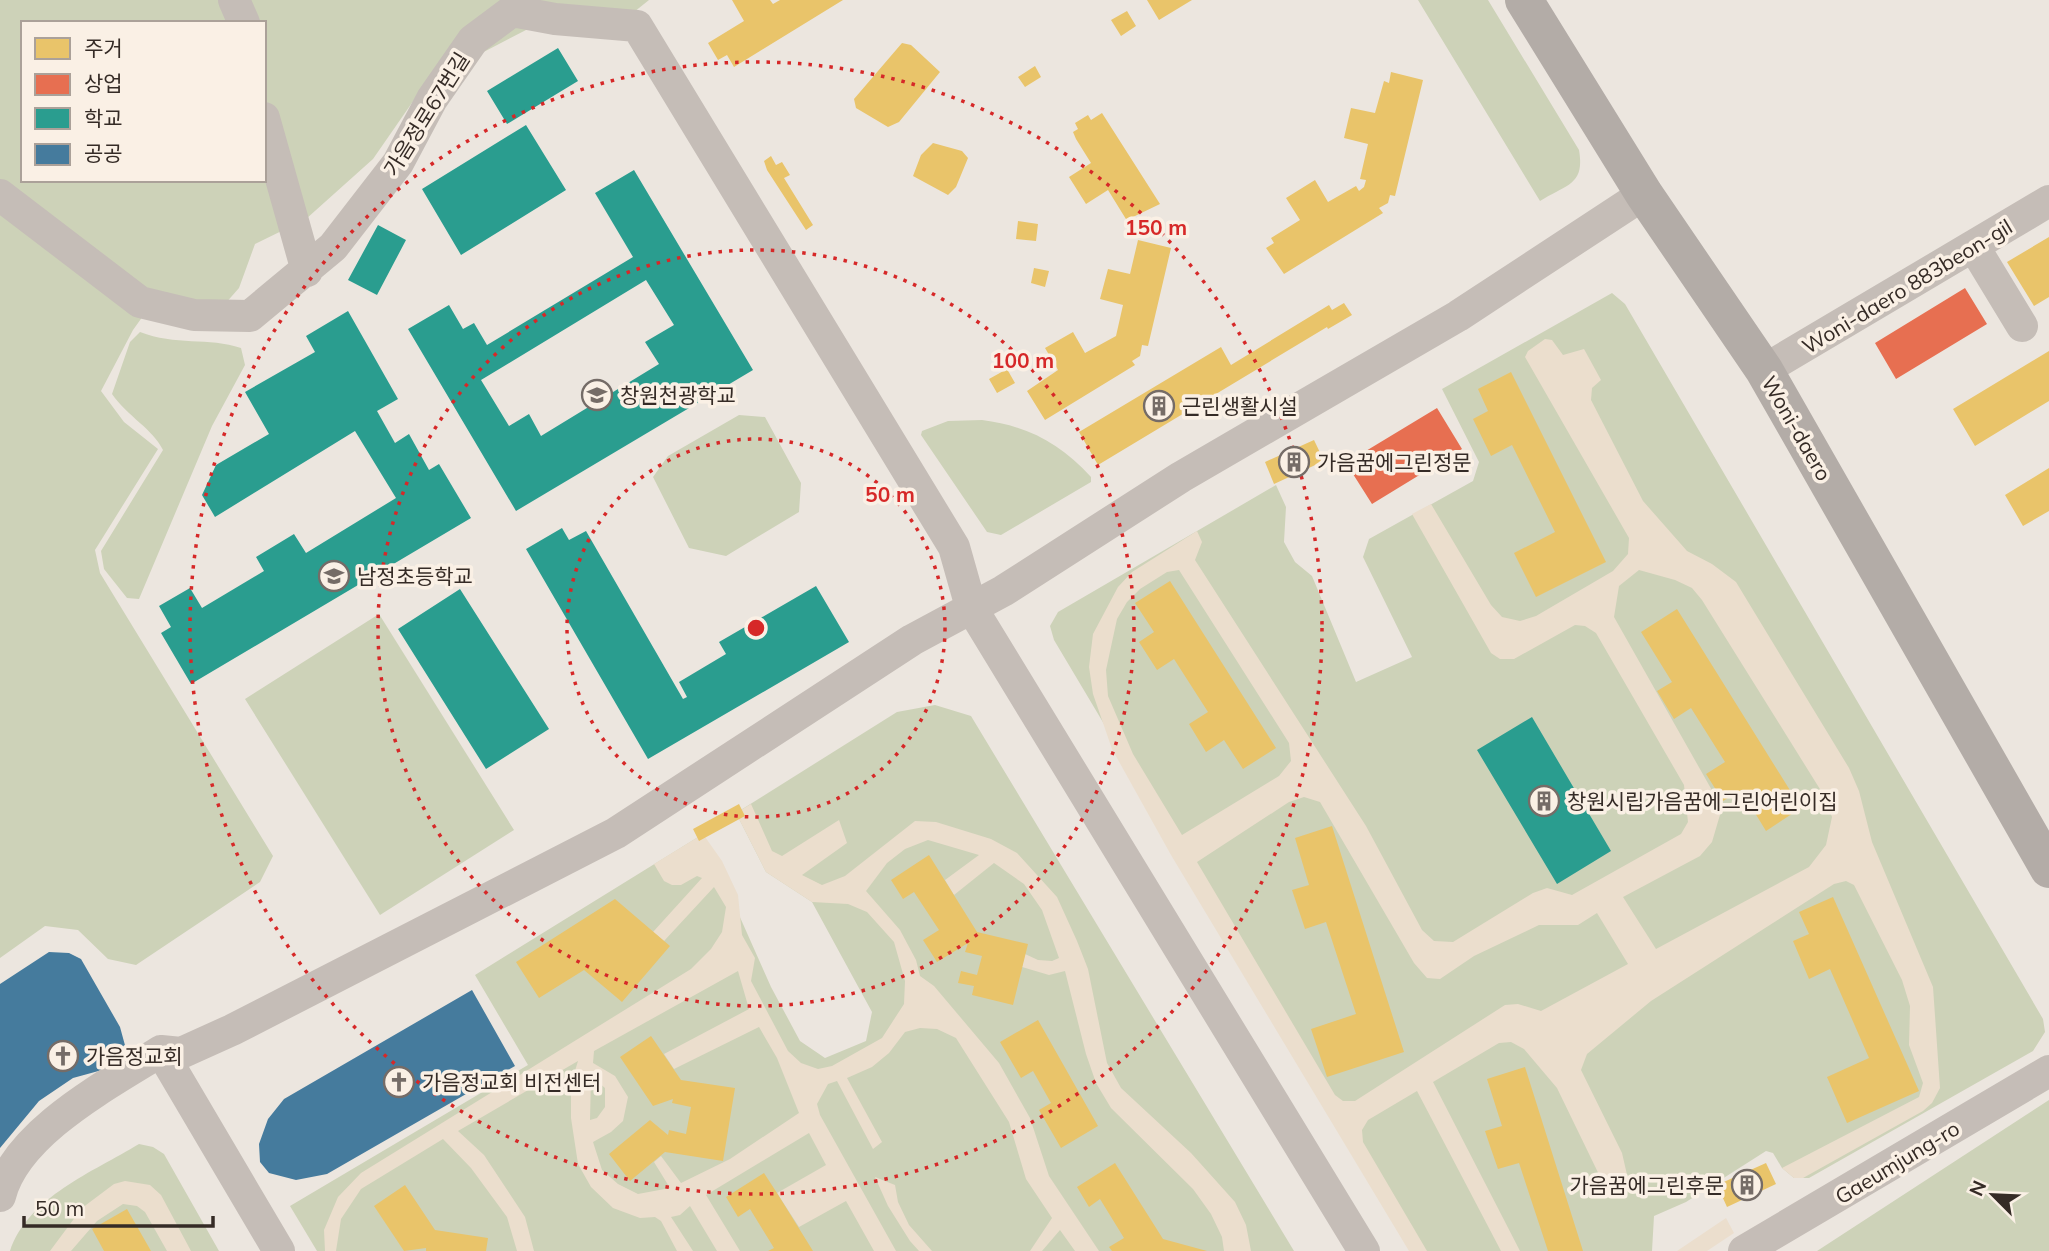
<svg xmlns="http://www.w3.org/2000/svg" width="2049" height="1251" font-family="Mulish,'Noto Sans KR',sans-serif">
<style>
.green{fill:#cdd2b8;fill-rule:evenodd}
.plaza{fill:#ebdecd;fill-rule:evenodd}
.homes{fill:#e9c46a}
.shops{fill:#e76f51}
.schools{fill:#2a9d8f;fill-rule:evenodd}
.public{fill:#457b9d}
.lines{fill:none;stroke-linecap:round;stroke-linejoin:round}
.minor{stroke:#c5bdb7;stroke-width:32}
.major{stroke:#b3aca7;stroke-width:38}
.ring{fill:none;stroke:#d62828;stroke-width:3.5;stroke-dasharray:3.5 7}
.labels{text-anchor:middle;dominant-baseline:central;stroke-width:7;stroke-linejoin:round;paint-order:stroke}
.street-label{font-size:21px;fill:#352b26;stroke:#faf0e5}
.poi-label{font-size:21px;fill:#352b26;stroke:#faf0e5;text-anchor:start}
.centre{fill:#d62828;stroke:#faf0e5;stroke-width:3.5}
.ring-label{font-size:21px;text-anchor:middle;font-weight:bold;fill:#d62828;stroke:#faf0e5;stroke-width:7;stroke-linejoin:round;paint-order:stroke}
</style>
<rect width="100%" height="100%" fill="#ece6df"/>
<path class="green" d="M0,0h649l-15,12 -108,18 -50,26 -60,41 -43,62 -67,60 -51,25 -16,44 -22,25 -59,-18 -25,35 -32,61 23,31 34,27 -63,101 5,23 173,283 -13,26 -124,83 -28,-6 -30,-29 -33,-4 -45,32zM23,23h241v157h-241z
M1418,0h70l91,150c6,35 -12,34 -39,51z
M1612,293l13,11 418,715 2,13 -12,19 -224,127h-15l-12,-10 -9,-15 -7,-2 -80,51 -32,14 -2,35h-234l-364,-611 -4,-14 8,-14 218,-127 10,22 -2,35 11,20 17,14 44,106 56,-25 -49,-100 6,-18 104,-58 6,-19 -37,-73z
M140,332c35,14 69,5 101,16l4,17 -33,61 -73,173 -12,-1 -23,-29 -3,-18 62,-101c-10,-21 -36,-34 -51,-56l18,-52z
M739,415l26,2 36,66 -2,29 -73,44 -37,-8 -36,-71 15,-21z
M982,420c46,6 78,23 109,57v5l-90,53 -14,-3 -66,-97 1,-4 26,-10z
M379,614l135,216 -134,85 -135,-216z
M935,705l36,11 323,535h-977l-27,-45 238,-141 -53,-90 228,-141 68,153 29,54 25,17 41,-17 6,-29 -60,-110 -46,-30 -30,-59 161,-101z
M2049,1100v151h-232z
M139,1144l14,3 11,7 55,97h-209c18,-54 83,-79 129,-107z"/>
<path class="plaza" d="M1545,339l7,1 11,15 21,-6 17,31 -9,8 -1,12 52,101 44,50 25,13 24,18 113,186 10,23 13,51 61,145 7,101 -8,15 -9,8 -120,67h-9l-12,-10 137,-71 4,-14 -14,-38 1,-39 -8,-26 -48,-95 -8,-4 -12,3 -183,117 -64,53 -6,16 41,83 6,26 -22,10 -49,-101 -33,-39 -13,-7 -12,1 -66,39 87,169h-19l-84,-160 -49,29 -6,10 1,12 64,109h-18l-238,-396 -59,-106 -19,-55 -4,-27 4,-33 25,-47 14,-15 65,-41 5,11 -7,18 171,266 56,104 12,11 19,1 80,-49 14,-5 25,7 109,-61 7,-12 -4,-37 -88,-152 -11,-7 -10,-1 -61,34h-14l-9,-6 -79,-139 19,-10 60,101 11,12 18,4 16,-5 77,-45 15,-17 1,-16 -104,-181 3,-6zM1179,570l110,173 2,18 -12,15 -97,59 -49,-81 -25,-58 -2,-26 11,-51 10,-17 13,-13 27,-17zM1639,570l36,10 17,8 10,12 121,194 9,23 -6,28 -17,22 -153,82 -33,-52 77,-41 12,-14 10,-34 -108,-191 5,-31zM1304,797l16,5 94,161 13,15 13,1 34,-23 65,-31h39l19,-12 31,51 -87,47 -23,-7 -13,1 -150,96h-12l-8,-6 -138,-233 92,-60z
M751,804l21,47 10,5 57,-36 8,23 -45,32 20,10 23,-9 70,-55 21,1 55,17 26,14 40,44 20,44 11,28 19,94 14,25 70,65 44,49 11,23 5,26h-27l-2,-14 -11,-23 -18,-25 -82,-81 -15,-25 -10,-29 -21,-83 -16,4 -27,-8 3,-13 13,6 14,1 7,-3 -17,-48 -18,-26 -30,-21 -40,32 -9,-15 34,-25 -51,-15 -23,9 -18,14 -21,28 34,39 16,30 4,16 14,10 65,77 31,55 19,58 50,75h-24l-15,-21 -18,21h-12l22,-33 -26,-39 -17,-57 -53,-84 -19,-9 -17,-1 -15,4 -16,21 -17,14 -25,11 35,64 -9,7 -36,-68 -9,3 -11,20 3,11 76,136h-22l-28,-50 -47,26 -22,-34 49,-28 -17,-32 -103,62 34,56h-23l-27,-45 -10,9 -9,2 22,34h-16l-16,-30 -6,-4 -15,1 -27,-10 -22,-21 -13,-23 -7,-46v-34l7,-23 -120,70 26,24 41,62 9,34h-17l-10,-34 -36,-49 -28,-29 -82,50 -20,30 -5,32h-11l-1,-21 14,-33 23,-24 330,-204 20,-20 11,-17 4,-25 -12,-20 -50,54 -11,-9 49,-54 -5,-2 -16,9h-9l-8,-4 -10,-17 49,-30 19,27 16,34 4,40 13,23 -4,23 37,70 13,12 17,6 14,-3 50,-28 22,-34 1,-23 -11,-39 -27,-30 -19,-8 -36,-2 -46,-30 -30,-59zM738,971l11,38 -85,45 10,15 85,-42 18,31 22,55 -69,46 -49,24 -20,-27 -7,6 16,26 -32,6 -20,-10 -16,-14 -9,-28 18,-10 12,-11 5,-24 -13,-21 -22,-13 1,-12zM591,1076l14,12v19l-8,11 -7,2z
M875,1177l20,8 3,17 11,23 23,26h-13l-9,-10 -22,-35z
M125,1181l25,4 11,10 30,56h-24l-22,-39 -8,-6 -14,-2 -26,17 -26,30h-21l32,-43 32,-24z
M1726,1218l8,15 -27,18h-30z"/>
<path class="homes" d="M732,0h38l3,4 7,-4h63l-109,67 -7,-12 -9,5 -10,-17 36,-22z
M1147,0h45l-33,20z
M1127,11l9,15 -15,10 -10,-16z
M902,43l9,2 29,27 -41,50 -11,5 -32,-19 -2,-9z
M1035,66l6,11 -16,10 -7,-10z
M1391,72l32,8 -28,116 -5,-1 -2,8 -9,5 4,5 -99,61 -18,-26 8,-5 -3,-5 29,-18 -14,-22 29,-18 13,22 28,-16 3,5 5,-4 2,-7 -6,-1 8,-35 -24,-6 7,-30 24,5 9,-32 5,2z
M1102,113l58,91 -27,13 -4,7 -21,-34 -22,14 -17,-27 22,-14 -15,-24 -3,-7 5,-3 -3,-6 13,-8 3,5z
M933,143l29,8 6,7 -12,29 -8,8 -35,-19 8,-21z
M771,156l5,9 6,-3 8,13 -6,3 29,47 -7,5 -39,-60 -3,-9z
M1018,221l20,3 -2,17 -20,-2z
M2049,237v60l-15,9 -27,-44z
M1138,240l33,8 -23,98 -6,-1 -2,11 -8,5 3,4 -90,55 -18,-29 31,-21 -13,-22 28,-16 12,21 31,-17 7,-31 -23,-6 8,-30 22,5z
M1034,268l15,3 -4,16 -14,-4z
M1344,303l8,12 -24,14 -1,-2 -229,138 -19,-33 142,-85 10,18 98,-60 3,5z
M2049,351v50l-74,45 -22,-37z
M1007,369l8,14 -18,10 -8,-14z
M1511,372l95,190 -70,35 -22,-44 41,-21 -43,-87 -21,11 -18,-37 15,-8 -10,-22z
M1314,440l10,21 -50,23 -9,-22z
M2049,468v43l-26,15 -18,-31z
M1170,581l106,167 -33,21 -19,-29 -18,12 -17,-28 19,-12 -34,-53 -17,11 -18,-28 15,-10 -19,-29z
M1677,609l124,199 -35,23 -25,-41 -18,11 -17,-27 19,-12 -34,-54 -17,11 -17,-28 15,-9 -31,-50z
M739,804l6,12 -46,25 -6,-12z
M1332,826l72,226 -77,25 -16,-48 45,-15 -30,-92 -21,7 -13,-39 17,-5 -14,-47z
M929,855l48,77 51,12 -15,61 -41,-10 2,-9 -16,-3 3,-12 16,4 5,-19 -17,-4 3,-9 -31,19 -14,-22 16,-10 -25,-38 -11,7 -12,-19z
M1833,897l86,194 -72,32 -20,-46 42,-19 -39,-89 -21,10 -16,-38 16,-7 -10,-22z
M615,899l55,47 -48,56 -38,-32 -45,28 -23,-36z
M1038,1020l60,106 -37,22 -22,-38 12,-7 -18,-32 -12,7 -21,-36z
M651,1036l30,44 54,8 -12,73 -58,-9 -35,29 -21,-27 41,-34 18,15 1,-5 17,4 5,-27 -19,-4 1,-4 -20,7 -33,-49z
M1525,1067l58,184h-35l-29,-88 -21,6 -7,-20 -6,-18 17,-5 -15,-47z
M1115,1163l48,76 44,12h-95l-3,-4 15,-9 -24,-39 -11,8 -12,-20z
M1766,1163l10,21 -49,23 -10,-22z
M764,1173l13,20 36,58h-45l6,-3 -24,-39 -12,8 -12,-20z
M405,1185l30,45 53,8 -2,13h-60v-3l-22,3 -30,-45z
M127,1209l24,42h-47l-12,-22z"/>
<path class="shops" d="M1965,288l22,36 -91,55 -21,-36z
M1437,408l25,41 -90,55 -26,-41z"/>
<path class="schools" d="M558,48l20,33 -71,43 -20,-33z
M526,125l40,65 -105,65 -39,-66z
M634,170l119,200 -237,141 -108,-182 41,-24 14,24 11,-6 13,22 146,-88 -38,-64zM646,280l28,45 -29,17 14,22 -118,72 -12,-22 -20,12 -28,-46z
M378,225l28,15 -29,55 -29,-15z
M348,311l50,88 -21,12 18,32 14,-9 20,36 10,-6 32,54 -280,166 -30,-51 10,-6 -12,-21 31,-18 12,20 62,-37 -8,-14 38,-23 12,19 90,-55 -41,-67 -140,86 -13,-22 14,-30 53,-31 -24,-42 70,-40 -9,-16z
M562,528l7,12 17,-9 97,168 4,-2 -8,-15 47,-28 -7,-12 97,-56 33,56 -201,117 -122,-210z
M460,589l89,140 -63,40 -88,-140z
M1532,717l79,134 -54,33 -80,-134z"/>
<path class="public" d="M49,952l20,1 12,6 39,68 6,22 -2,15 -51,14 -34,23 -39,47v-164z
M472,990l43,76 -188,108 -31,6 -27,-7 -9,-11 -1,-18 9,-25 16,-20z"/>
<g class="lines">
<path class="minor" d="M234,0l10,23
M264,118l43,153
M0,195l140,107 54,13 56,1 83,-69 65,-84 34,-64 41,-59 39,-29 43,8 82,7 317,521 17,60 393,644
M1974,247l48,79
M1764,370l285,-169
M161,1051l118,200
M0,1196c16,-64 109,-112 161,-145l20,2 51,-23 384,-197 296,-193 91,-49 178,-114 277,-161 186,-122
M1744,1251l305,-180"/>
<path class="major" d="M1524,0l120,194 120,176 285,499"/>
</g>
<g class="ring">
<circle cx="756" cy="628" r="189"/>
<circle cx="756" cy="628" r="378"/>
<circle cx="756" cy="628" r="566"/>
</g>
<defs>
<g id="school-ring" transform="scale(1.575)"><circle r="9.5" fill="#faf0e5" stroke="#756c67" stroke-width="1.5"/><path d="M0-5L7-2L0 1L-7-2ZM-4 1L0 2.5L4 1V4Q0 6-4 4Z" fill="#756c67"/></g>
<g id="building-ring" transform="scale(1.575)"><circle r="9.5" fill="#faf0e5" stroke="#756c67" stroke-width="1.5"/><path d="M-4-6H4V6H1V3H-1V6H-4ZM-2.5-4.3h1.7v1.8h-1.7ZM.8-4.3h1.7v1.8H.8ZM-2.5-1h1.7V.8h-1.7ZM.8-1h1.7V.8H.8Z" fill="#756c67"/></g>
<g id="church-ring" transform="scale(1.575)"><circle r="9.5" fill="#faf0e5" stroke="#756c67" stroke-width="1.5"/><path d="M-1.2-6h2.4v3.5h3.3v2.4h-3.3V6h-2.4V-.1h-3.3v-2.4h3.3Z" fill="#756c67"/></g>
</defs>
<g fill-rule="evenodd">
<use href="#school-ring" x="597" y="395"/>
<use href="#building-ring" x="1159" y="406"/>
<use href="#building-ring" x="1294" y="462"/>
<use href="#school-ring" x="334" y="576"/>
<use href="#building-ring" x="1544" y="801"/>
<use href="#church-ring" x="63" y="1056"/>
<use href="#church-ring" x="399" y="1082"/>
<use href="#building-ring" x="1747" y="1185"/>
</g>
<g class="labels">
<g class="street-label">
<text transform="translate(426 114) rotate(-58)">가음정로67번길</text>
<text transform="translate(1907 286) rotate(-31)">Woni-daero 883beon-gil</text>
<text transform="translate(1797 428) rotate(60)">Woni-daero</text>
<text transform="translate(1897 1162) rotate(-31)">Gaeumjung-ro</text>
</g>
<g class="poi-label">
<text x="620" y="395">창원천광학교</text>
<text x="1182" y="406">근린생활시설</text>
<text x="1317" y="462">가음꿈에그린정문</text>
<text x="357" y="576">남정초등학교</text>
<text x="1567" y="801">창원시립가음꿈에그린어린이집</text>
<text x="86" y="1056">가음정교회</text>
<text x="422" y="1082">가음정교회 비전센터</text>
<text x="1724" y="1185" text-anchor="end">가음꿈에그린후문</text>
</g>
</g>
<circle cx="756" cy="628" r="10" class="centre"/>
<g class="ring-label">
<text x="1156" y="235">150 m</text>
<text x="1023" y="368">100 m</text>
<text x="890" y="502">50 m</text>
</g>
<rect x="21" y="21" width="245" height="161" fill="#faf0e5" stroke="#aba199" stroke-width="2"/>
<rect x="35" y="38" width="35" height="21" fill="#e9c46a" stroke="#aba199" stroke-width="2"/>
<text x="84" y="56" font-size="21" fill="#352b26">주거</text>
<rect x="35" y="74" width="35" height="21" fill="#e76f51" stroke="#aba199" stroke-width="2"/>
<text x="84" y="91" font-size="21" fill="#352b26">상업</text>
<rect x="35" y="108" width="35" height="21" fill="#2a9d8f" stroke="#aba199" stroke-width="2"/>
<text x="84" y="126" font-size="21" fill="#352b26">학교</text>
<rect x="35" y="144" width="35" height="21" fill="#457b9d" stroke="#aba199" stroke-width="2"/>
<text x="84" y="161" font-size="21" fill="#352b26">공공</text>
<g transform="translate(1993 1195) rotate(294)" stroke="#faf0e5" stroke-width="5" paint-order="stroke">
<path d="M0-5L12 26L0 18L-12 26Z" fill="#352b26"/>
<text y="-10" font-size="19" font-weight="bold" text-anchor="middle" fill="#352b26">N</text>
</g>
<path d="M24 1216v10h189v-10" fill="none" stroke="#352b26" stroke-width="3.5"/>
<text x="35" y="1216" font-size="21" fill="#352b26" stroke="#faf0e5" stroke-width="5" paint-order="stroke">50 m</text>
</svg>
